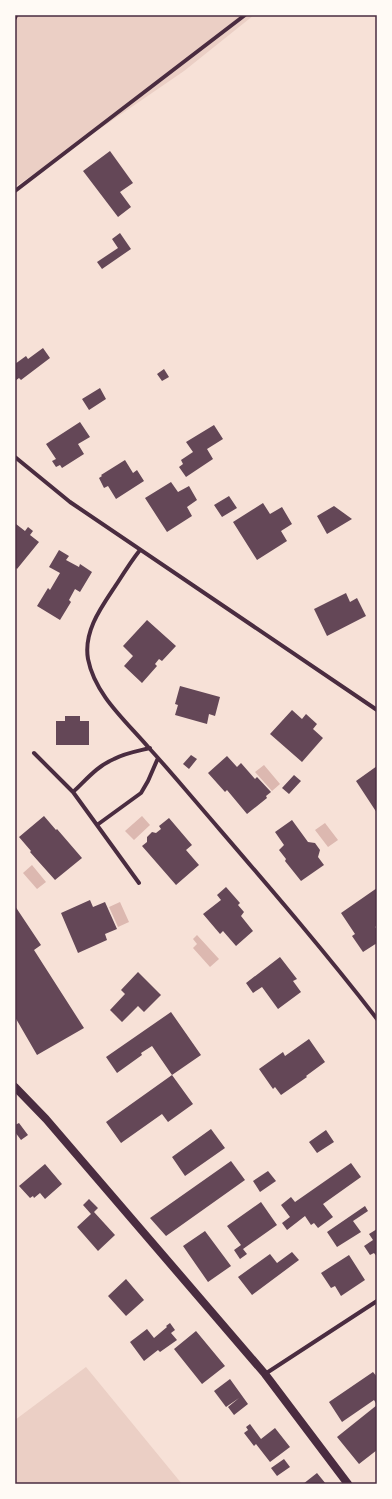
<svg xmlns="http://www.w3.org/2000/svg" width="392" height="1499" font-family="Cabin,sans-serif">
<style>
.green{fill:#ebcfc5}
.water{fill:#dcb8b0}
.building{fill:#644757}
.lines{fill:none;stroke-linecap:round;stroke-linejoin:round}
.minor{stroke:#4a2c40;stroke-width:4}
.secondary{stroke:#4a2c40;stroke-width:8}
.neatline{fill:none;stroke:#4a2c40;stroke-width:1.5}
</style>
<rect width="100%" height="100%" fill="#f7e1d7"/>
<path class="green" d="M15,15h239l-70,56 -169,116z
M86,1367l96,117h-167v-64z"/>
<path class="water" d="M264,765l16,19 -8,7 -17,-19z
M142,816l8,9 -16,15 -9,-9z
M325,823l13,17 -10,7 -13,-17z
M32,865l14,17 -9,7 -14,-16z
M120,902l9,20 -11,5 -9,-20z
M197,935l22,24 -9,8 -17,-19 4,-4 -4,-5z"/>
<path class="building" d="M110,151l23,32 -13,9 11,15 -13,10 -35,-46z
M120,233l11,16 -29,20 -5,-7 21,-14 -6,-9z
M43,348l7,10 -29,22 -2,-2 -4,3v-17l11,-8 2,3z
M164,369l5,8 -7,4 -5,-7z
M100,388l6,11 -17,11 -7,-11z
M80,422l10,15 -12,7 6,10 -22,14 -2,-3 -4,2 -4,-6 4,-2 -10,-15z
M214,425l9,14 -16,10 6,10 -27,18 -7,-10 4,-3 -2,-4 12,-8 -7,-10z
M125,460l8,13 4,-3 7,11 -28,18 -8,-13 -4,2 -5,-10 3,-2 -1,-1z
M171,482l7,10 11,-6 8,14 -10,7 5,9 -25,16 -22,-34z
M229,496l8,12 -15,9 -8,-12z
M263,503l7,11 12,-7 10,17 -11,7 6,10 -30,19 -24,-38z
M334,506l18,13 -25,15 -10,-18z
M16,524l9,7 3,-4 5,4 -3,4 9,7 -22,27 -2,-2z
M59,550l10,6 -3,4 13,7 1,-3 12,8 -12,20 -5,-3 -6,11 2,2 -11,18 -23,-14 11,-18 2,2 10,-17 -11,-6z
M346,593l4,9 7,-4 9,18 -39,20 -13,-27z
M147,620l29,26 -14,15 -3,-2 -4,5 2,2 -15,17 -18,-17 9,-10 -10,-10z
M180,686l40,11 -5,19 -6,-2 -2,10 -32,-9 3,-10 -3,-1z
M292,710l10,9 4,-5 11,10 -4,5 10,9 -21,24 -32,-28z
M65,716h15v5h9v24h-33v-24h9z
M191,755l6,4 -8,10 -6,-5z
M227,756l10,11 4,-4 14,16 2,-2 14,15 -5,4 1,2 -20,16 -20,-24 -2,2 -17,-19z
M377,766v47l-21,-32z
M294,775l7,6 -12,13 -7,-6z
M44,816l12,14 1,-1 25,29 -27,22 -25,-28 1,-1 -12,-14z
M169,818l23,27 -6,5 13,15 -23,20 -34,-39 5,-4v-5l5,-5 4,1 5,-4 -2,-3z
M292,820l16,22 7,1 5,7 -2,7 6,8 -23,16 -16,-20 1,-2 -7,-9 5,-5 -9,-13z
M226,887l14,16 -2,2 6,7 -3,4 12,15 -17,15 -13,-15 -3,3 -17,-20 18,-14 -4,-5z
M377,888v37l-2,2 2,3v13l-14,9 -11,-16 3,-2 -14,-21z
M90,900l3,7 12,-5 12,27 -12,5 2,6 -29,13 -17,-40z
M15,906l26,39 -7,5 50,78 -47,27 -22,-38z
M280,957l17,22 -4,2 8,11 -23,17 -16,-22 -9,6 -7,-10z
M138,972l23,23 -17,17 -6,-6 -16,16 -12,-12 15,-16 -4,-4z
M171,1012l30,43 -29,20 21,29 -25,18 -6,-8 -41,29 -15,-21 66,-47 -20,-29 -11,7 1,2 -25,18 -11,-16z
M309,1039l16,23 -19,14 1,1 -26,18 -6,-8 -2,2 -14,-20 24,-17 2,4z
M19,1123l9,12 -7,5 -6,-8v-7z
M211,1129l14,19 -40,28 -13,-19z
M326,1130l8,12 -17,11 -8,-11z
M231,1161l14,19 -69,49 -10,7 -16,-18z
M351,1163l10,14 -38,27 10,13 -15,11 -4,-5 -3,2 -6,-9 -18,14 -5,-7 8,-6 -9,-12 10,-8 4,5z
M45,1164l17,20 -17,15 -5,-6 -6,5 -1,-2 -3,2 -11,-12z
M268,1171l8,10 -16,11 -7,-11z
M89,1199l9,9 -4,4 21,23 -17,16 -21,-24 14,-13 -8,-9z
M261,1202l16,23 -34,24 4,5 -7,5 -6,-9 7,-5 -14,-19z
M365,1206l3,5 -15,10 8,11 -24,15 -10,-15z
M377,1229v28l-3,-4 -4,2 -6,-9 9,-6 -4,-6z
M205,1231l26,35 -23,16 -25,-36z
M292,1252l7,8 -47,35 -14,-18 32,-23 7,9z
M349,1255l16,25 -24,16 -6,-10 -4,2 -10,-15z
M126,1279l18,21 -18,16 -18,-20z
M170,1323l5,7 -4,3 6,7 -17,12 -2,-2 -14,11 -14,-19 17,-13 7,9 13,-11 -1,-1z
M196,1331l29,35 -23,18 -28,-35z
M373,1372l4,5v28l-3,-5 -32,22 -13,-20z
M230,1379l18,25 -14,11 -6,-8 11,-9 -13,9 -12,-16z
M377,1405v45l-18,14 -22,-27z
M250,1424l11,15 14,-11 15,19 -20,15 -14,-18 -2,2 -10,-13 4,-3 -2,-3z
M284,1459l6,8 -13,9 -6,-8z
M317,1473l9,11h-23z"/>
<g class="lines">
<path class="minor" d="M15,18l1,-3
M15,191l230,-176
M15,457l55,45 307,208
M140,550c-8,10 -15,21 -22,32 -15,23 -35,48 -30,77 7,36 38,62 61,89 12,13 24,27 36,41 65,76 131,151 192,230
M34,753l39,39 66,91
M73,792c13,-12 24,-26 41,-33 11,-6 24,-8 36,-11
M97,825l44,-32 7,-12 10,-23
M265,1374l112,-73"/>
<path class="secondary" d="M15,1087l31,32 219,255 83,110"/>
</g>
<rect width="392" height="1499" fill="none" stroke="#fffaf5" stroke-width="32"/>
<rect x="16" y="16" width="360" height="1467" class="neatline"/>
</svg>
